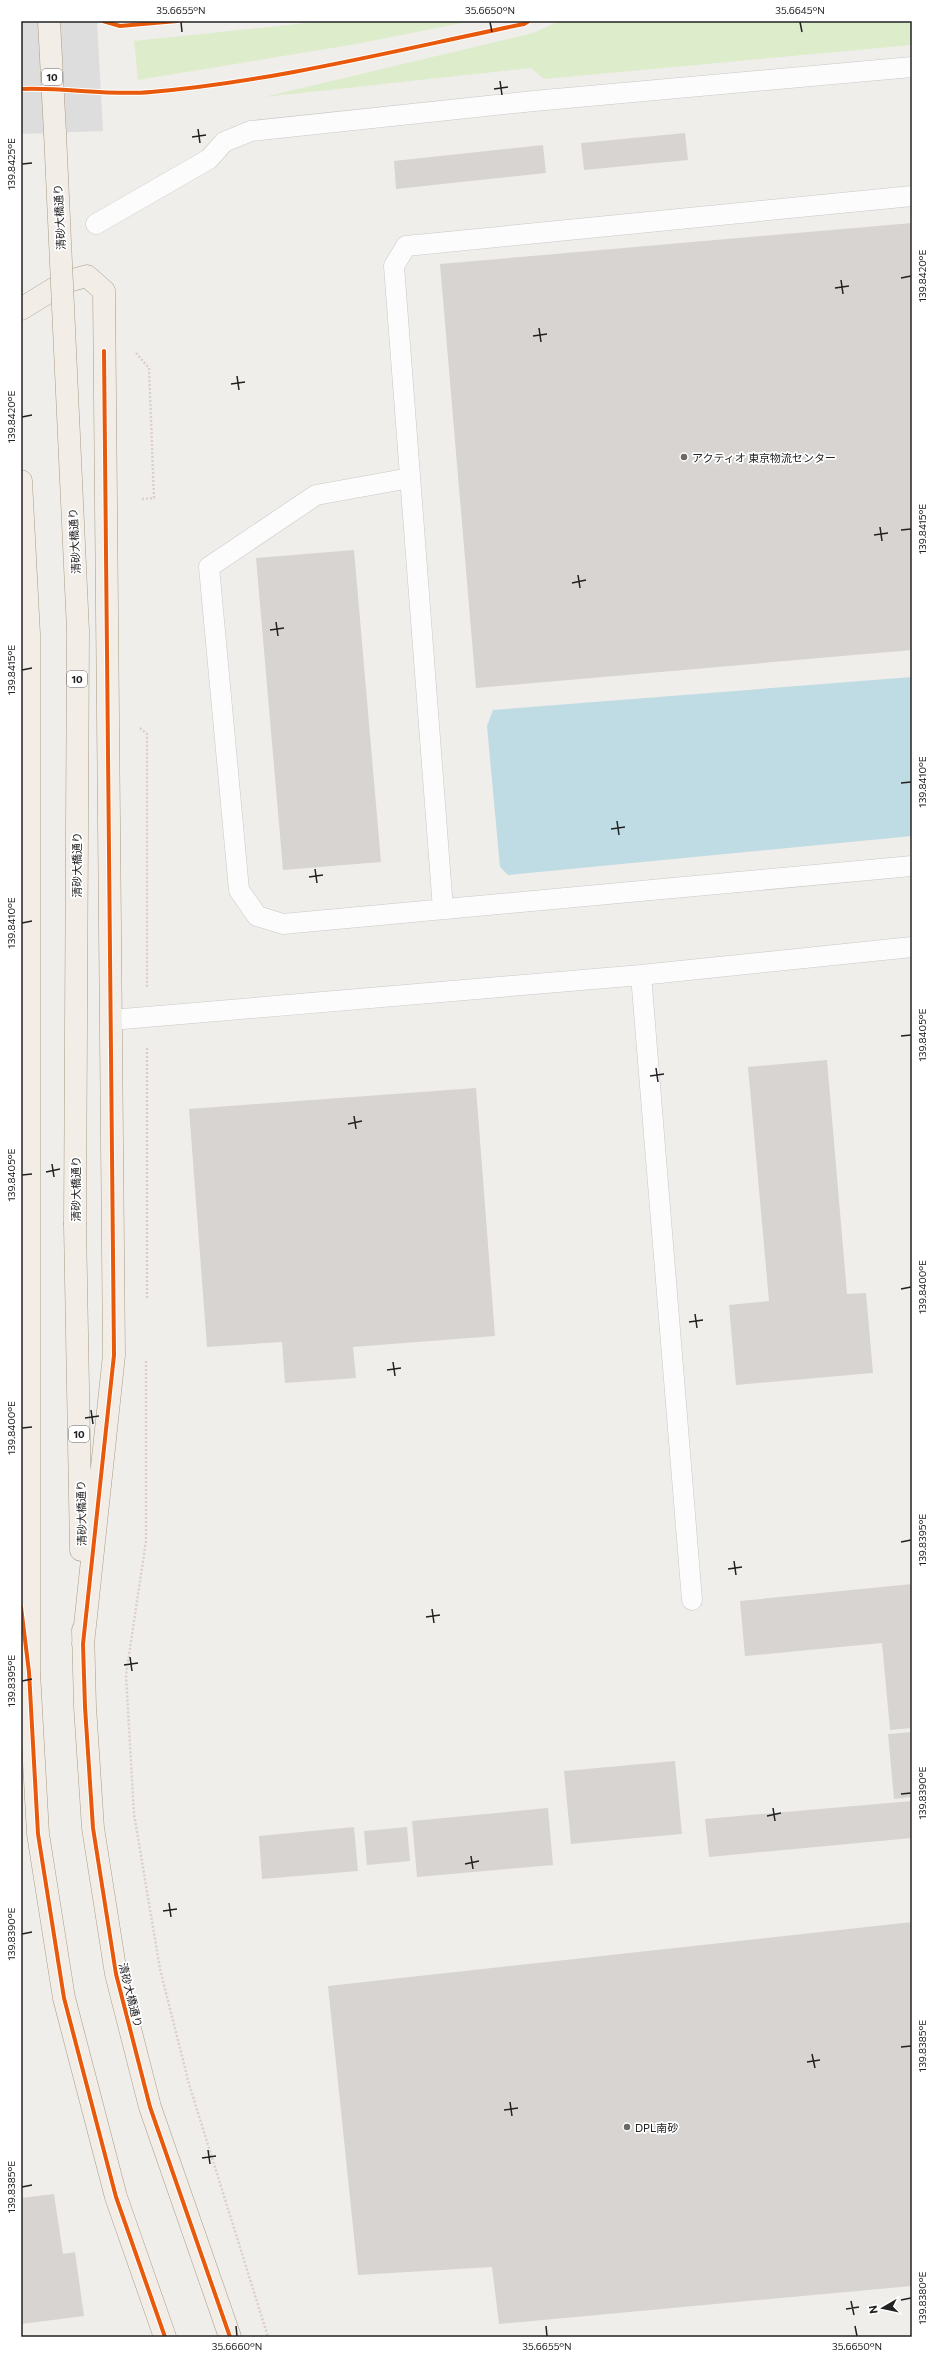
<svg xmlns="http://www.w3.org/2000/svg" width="933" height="2358" font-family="Commissioner,'Noto Sans JP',sans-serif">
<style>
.grass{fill:#ddeccb}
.water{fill:#bfdbe3}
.pier{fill:#dedddd}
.building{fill:#d7d4d2}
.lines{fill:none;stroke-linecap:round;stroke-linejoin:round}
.service-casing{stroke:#c9c8c7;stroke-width:21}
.primary-casing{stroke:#a79c86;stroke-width:23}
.path{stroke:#dccecd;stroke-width:2.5;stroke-dasharray:2 2;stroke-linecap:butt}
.service{stroke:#fdfcfc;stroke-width:20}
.primary{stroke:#f3ede7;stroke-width:22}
.primary-bridge-casing{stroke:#a79c86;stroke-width:23;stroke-linecap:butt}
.primary-bridge{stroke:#f3ede7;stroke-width:22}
.cycleway-casing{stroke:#fff;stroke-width:6}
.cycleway{stroke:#e8590c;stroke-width:4}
.ticks{fill:none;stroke:#222;stroke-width:1.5}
.poi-dot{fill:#6a6968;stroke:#fff;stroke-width:1.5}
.labels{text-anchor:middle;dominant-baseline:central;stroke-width:3.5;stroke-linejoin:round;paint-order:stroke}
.shield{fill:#fff;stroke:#646464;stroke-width:1}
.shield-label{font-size:10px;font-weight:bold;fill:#222}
.street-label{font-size:11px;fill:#222;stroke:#fff}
.poi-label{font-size:11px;fill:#222;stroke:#fff;text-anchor:start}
.neatline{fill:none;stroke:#222;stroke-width:1.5}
.ticks-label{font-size:10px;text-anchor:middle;fill:#222}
</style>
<rect width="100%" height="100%" fill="#f0eeeb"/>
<path class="grass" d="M326,21h146l-116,23 -218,36 -4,-39z
M559,21h353v24l-368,34 -13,-11 -267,29 269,-64z"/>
<path class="water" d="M912,677v159l-404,39 -8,-8 -13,-141 6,-16z"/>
<path class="pier" d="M21,21h76l6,110 -82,3z"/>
<path class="building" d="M685,133l3,27 -104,10 -3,-27z
M543,145l3,28 -150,16 -2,-28z
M912,223v427l-436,38 -36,-424z
M354,550l27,312 -98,8 -27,-312z
M827,1060l20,234 19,-1 7,80 -137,12 -7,-80 40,-4 -21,-234z
M476,1088l19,248 -142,11 3,31 -71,5 -3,-41 -75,5 -18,-238z
M912,1584v144l-22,2 -8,-87 -137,13 -5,-55z
M912,1732v65l-18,2 -6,-65z
M675,1761l7,73 -111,10 -7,-73z
M912,1801v37l-203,19 -4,-38z
M548,1808l5,57 -136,12 -5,-56z
M354,1827l4,44 -96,8 -3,-43z
M407,1827l3,34 -43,4 -3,-34z
M912,1922v364l-413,38 -7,-57 -134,8 -30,-289z
M54,2194l9,60 12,-2 9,64 -63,8v-126z"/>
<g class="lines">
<g class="service-casing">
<path id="service" d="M96,224l113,-65 15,-17 27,-11 283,-30 378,-34
M410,478l-94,17 -107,72 30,323 18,26 26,8 629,-58
M443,909l-49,-643 12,-20 506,-50
M641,975l51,625
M111,1020l530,-45 271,-28"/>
</g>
<g class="primary-casing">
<path id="primary" d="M49,21l6,112
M21,309l44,-27 22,-6 17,15 10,1064 -31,289
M21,481l8,153v1038l9,162 26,164 52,199 49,140
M75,1225l6,325
M83,1630l2,77 8,121 23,146 34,133 80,230"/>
</g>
<path class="path" d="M136,353l13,15 5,130 -12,1
M140,728l7,6v254
M147,1298v-251
M146,1361v180l-20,134 8,139 26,155 29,115 79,253"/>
<use href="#service" class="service"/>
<use href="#primary" class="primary"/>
<g class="primary-bridge-casing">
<path id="primary-bridge" d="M55,133l23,498 -3,594"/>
</g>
<use href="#primary-bridge" class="primary-bridge"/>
<g class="cycleway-casing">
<path id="cycleway" d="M103,21l17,5 57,-5
M21,89c44,-2 87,7 130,3 126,-11 250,-43 373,-68l5,-3
M104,351l10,1004 -31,289 2,63 8,121 23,146 34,133 80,230
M21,1607l8,65 9,162 26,164 52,199 49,140"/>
</g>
<use href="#cycleway" class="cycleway"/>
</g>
<path class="ticks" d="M181,22l1,10M490,22l2,10M800,22l2,10M500,81l2,14M494,89l14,-2M198,129l2,14M192,137l14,-2M22,164l10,-1M901,278l10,-2M841,280l2,14M835,288l14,-2M539,328l2,14M533,336l14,-2M237,376l2,14M231,384l14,-2M22,417l10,-2M880,527l2,14M901,530l10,-1M874,535l14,-2M578,575l2,13M572,583l14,-3M276,622l2,14M270,630l14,-2M22,670l10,-2M901,783l10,-1M617,821l2,14M611,829l14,-2M315,869l2,14M309,877l14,-2M22,923l10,-2M901,1036l10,-1M656,1068l2,14M650,1076l14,-2M354,1116l2,13M348,1124l14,-3M52,1164l2,13M46,1172l14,-3M22,1175l10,-1M901,1289l10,-2M695,1314l2,14M689,1322l14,-2M393,1362l2,14M387,1370l14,-2M91,1410l2,14M85,1418l14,-2M22,1428l10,-1M901,1542l10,-2M734,1561l2,14M728,1569l14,-2M432,1609l2,14M426,1617l14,-2M130,1657l2,14M124,1665l14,-2M22,1681l10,-2M901,1794l10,-1M773,1808l2,13M767,1816l14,-3M471,1856l2,13M465,1864l14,-3M169,1903l2,14M163,1911l14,-2M22,1934l10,-2M901,2047l10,-1M812,2054l3,14M807,2062l13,-2M510,2102l2,14M504,2110l14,-2M208,2150l2,14M202,2158l14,-2M22,2187l10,-2M901,2300l10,-2M851,2301l3,14M846,2309l13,-2M236,2326l1,10M546,2326l1,10M855,2326l2,10"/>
<g class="poi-dot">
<circle cx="684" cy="457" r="4"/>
<circle cx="627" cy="2127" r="4"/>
</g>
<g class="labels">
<g class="shield">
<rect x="42" y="69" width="20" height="16" rx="3"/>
<rect x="67" y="671" width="20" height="16" rx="3"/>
<rect x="69" y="1426" width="20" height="16" rx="3"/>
</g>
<g class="shield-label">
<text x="52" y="77">10</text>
<text x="77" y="679">10</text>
<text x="79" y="1434">10</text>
</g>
<g class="street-label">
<text transform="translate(59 217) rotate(-93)">清砂大橋通り</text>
<text transform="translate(74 541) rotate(-93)">清砂大橋通り</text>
<text transform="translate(76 865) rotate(-90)">清砂大橋通り</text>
<text transform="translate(75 1189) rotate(-90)">清砂大橋通り</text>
<text transform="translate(81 1513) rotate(-91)">清砂大橋通り</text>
<text transform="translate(131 1995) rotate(76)">清砂大橋通り</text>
</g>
<g class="poi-label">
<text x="692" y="457">アクティオ 東京物流センター</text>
<text x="635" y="2127">DPL南砂</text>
</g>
</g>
<rect width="933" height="2358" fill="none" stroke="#ffffff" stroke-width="44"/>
<g transform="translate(883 2308) rotate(261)" stroke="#ffffff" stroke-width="3" paint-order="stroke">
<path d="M0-3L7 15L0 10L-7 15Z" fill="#222222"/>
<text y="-6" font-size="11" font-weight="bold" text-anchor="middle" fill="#222222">N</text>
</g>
<rect x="22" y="22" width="889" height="2314" class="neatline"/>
<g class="ticks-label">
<text x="181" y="14">35.6655°N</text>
<text x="490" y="14">35.6650°N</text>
<text x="800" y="14">35.6645°N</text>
<text transform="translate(11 164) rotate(-90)" y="4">139.8425°E</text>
<text transform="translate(922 276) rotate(-90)" y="4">139.8420°E</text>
<text transform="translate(11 417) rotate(-90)" y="4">139.8420°E</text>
<text transform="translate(922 529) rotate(-90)" y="4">139.8415°E</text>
<text transform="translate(11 670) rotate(-90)" y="4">139.8415°E</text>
<text transform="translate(922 782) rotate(-90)" y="4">139.8410°E</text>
<text transform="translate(11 923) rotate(-90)" y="4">139.8410°E</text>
<text transform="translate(922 1035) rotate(-90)" y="4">139.8405°E</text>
<text transform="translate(11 1175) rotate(-90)" y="4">139.8405°E</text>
<text transform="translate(922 1287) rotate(-90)" y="4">139.8400°E</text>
<text transform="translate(11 1428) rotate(-90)" y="4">139.8400°E</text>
<text transform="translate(922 1540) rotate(-90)" y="4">139.8395°E</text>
<text transform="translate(11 1681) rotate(-90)" y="4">139.8395°E</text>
<text transform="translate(922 1793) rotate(-90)" y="4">139.8390°E</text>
<text transform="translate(11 1934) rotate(-90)" y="4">139.8390°E</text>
<text transform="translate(922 2046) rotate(-90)" y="4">139.8385°E</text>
<text transform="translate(11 2187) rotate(-90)" y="4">139.8385°E</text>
<text transform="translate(922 2298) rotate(-90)" y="4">139.8380°E</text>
<text x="237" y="2350">35.6660°N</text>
<text x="547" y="2350">35.6655°N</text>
<text x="857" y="2350">35.6650°N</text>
</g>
</svg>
